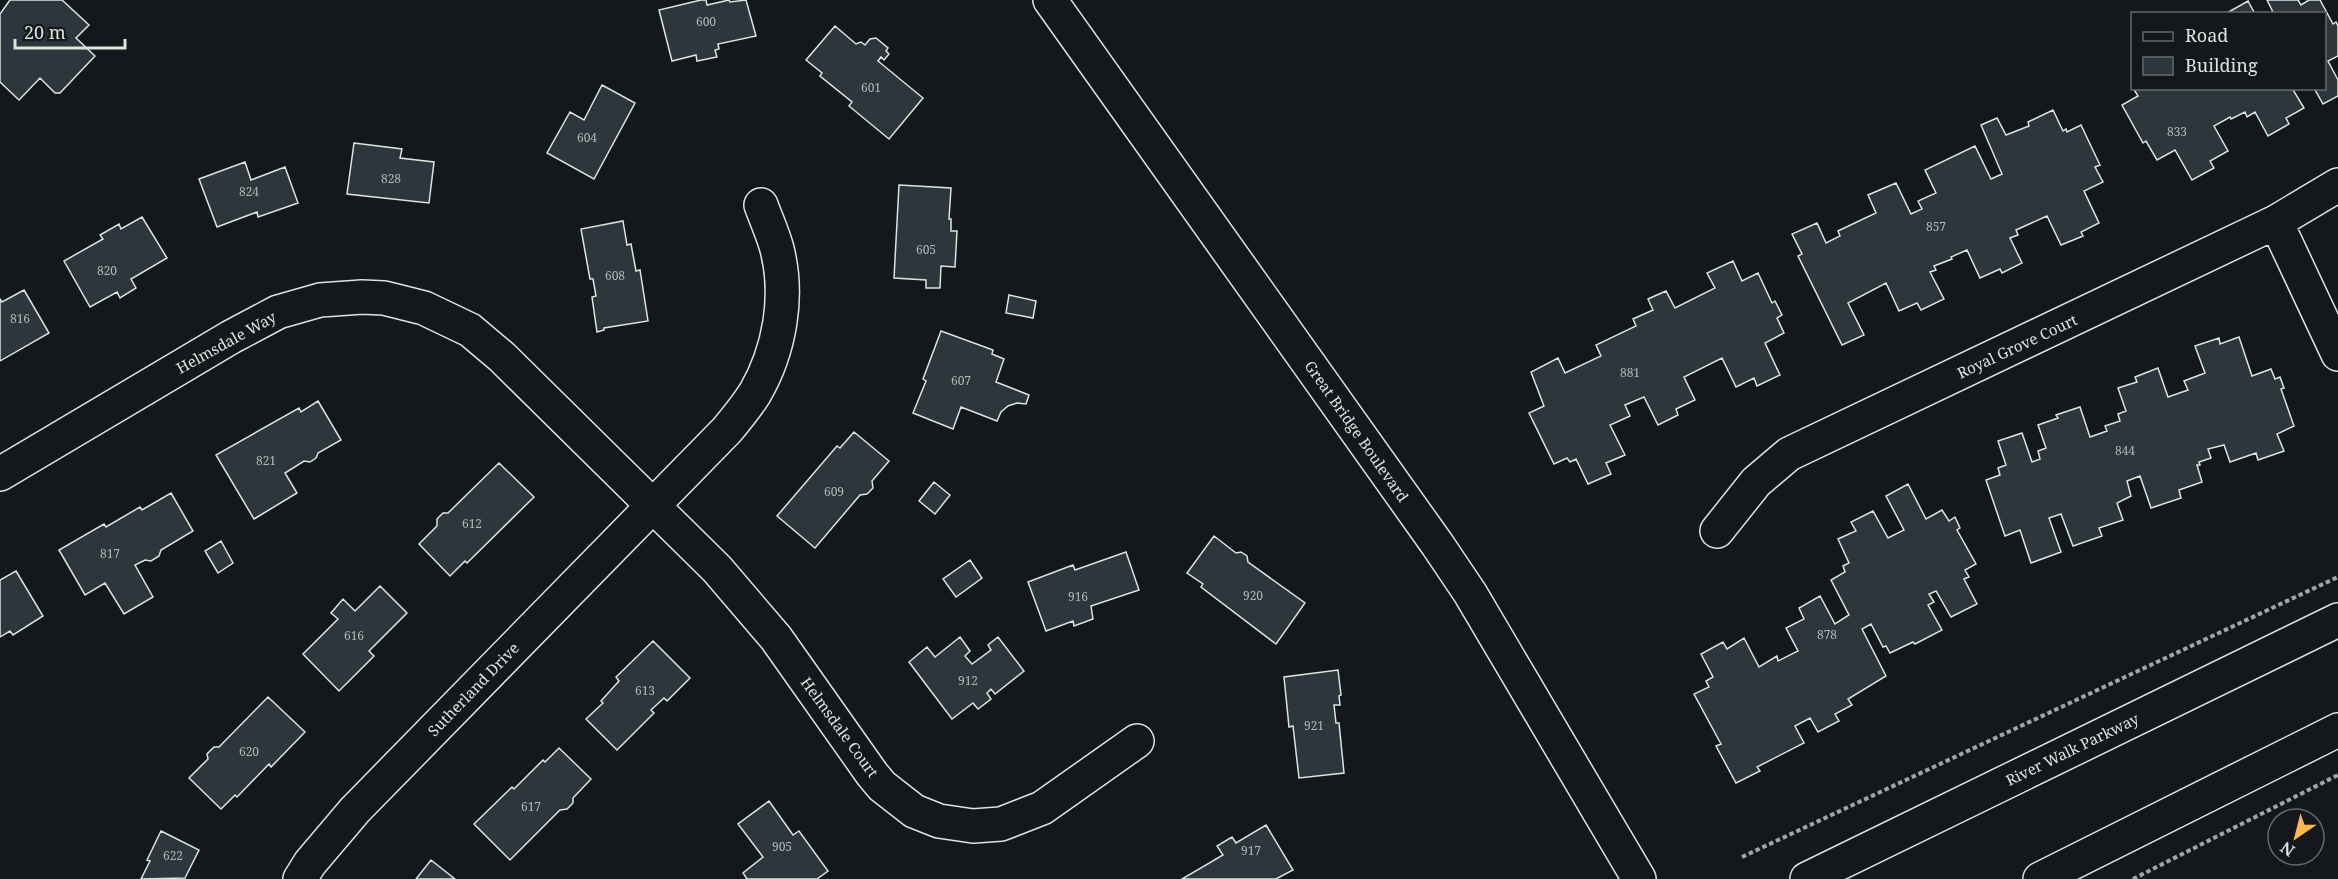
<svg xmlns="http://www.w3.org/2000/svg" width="2338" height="879" font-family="'Noto Serif',serif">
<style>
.building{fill:#2c363c;stroke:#d8e6dc;stroke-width:1.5}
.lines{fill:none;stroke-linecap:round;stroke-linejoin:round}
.minor-casing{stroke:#d8e6dc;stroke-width:36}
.major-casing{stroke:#d8e6dc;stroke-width:36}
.path{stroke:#9da8a2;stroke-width:4;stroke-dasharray:4.5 3;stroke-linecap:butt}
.minor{stroke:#14181c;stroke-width:33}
.major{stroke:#14181c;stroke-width:33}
.labels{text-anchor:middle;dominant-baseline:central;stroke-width:4.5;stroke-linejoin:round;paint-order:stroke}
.number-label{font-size:12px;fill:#adbab4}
.street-label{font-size:15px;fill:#d8e6dc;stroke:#14181c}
</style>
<rect width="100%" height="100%" fill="#14181c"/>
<path class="building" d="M10,0h52l27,25 -13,13 19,18 -35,37h-5l-15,-15 -21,22 -19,-18v-68z
M701,0h5l1,5 22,-5 1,2 16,-2 10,36 -38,8 1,5 -4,1 2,7 -20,4 -1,-6 -24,6 -13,-51z
M2267,0h31l3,5 8,-5h11l13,24 3,-2 2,4v30l-10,5 10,19v16l-15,8 -9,-16h10v-74h-53l2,-2z
M2248,1l7,13h-30z
M835,26l21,18 5,-2 4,3 5,-6 6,-1 12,10 -2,3 3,3 -5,6 -3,-3 -3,4 45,37 -34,41 -40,-33 3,-4 -32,-26 2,-3 -16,-13z
M602,85l33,18 -41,76 -47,-26 23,-41 14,8z
M2133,88h159l12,20 -18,10 3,6 -21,12 -13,-24 -8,5 -2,-5 -14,7 -1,-2 -16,9 14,25 -18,10 4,7 -22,12 -17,-30 -18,10 -11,-19 -3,2 -21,-38 16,-9z
M2053,110l10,21 3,-2 1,3 14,-7 19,40 -5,2 8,15 -19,9 15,32 -18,9 2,4 -22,9 -14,-29 -31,14 2,5 -8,3 12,25 -20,10 -2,-4 -20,9 -13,-28 -16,7 1,2 -18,7 2,4 -6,2 14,27 -23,11 -4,-7 -18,8 -13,-28 -38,20 16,32 -22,10 -44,-89 4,-2 -10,-20 25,-11 9,20 14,-7 -2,-5 38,-18 -8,-18 28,-12 15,31 11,-5 -4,-8 18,-8 -11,-23 50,-24 16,33 11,-5 -21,-49 16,-7 9,17 23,-9 -1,-4z
M354,143l48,6 -2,9 34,4 -5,41 -82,-9z
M245,162l6,18 34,-13 13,36 -40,14 -1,-5 -40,15 -18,-48z
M899,185l52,3 -2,31h2v12h6l-2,36 -14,-1 -1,22h-14v-8l-32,-2z
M142,217l25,41 -36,21 5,9 -16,10 -3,-6 -27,15 -26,-46 39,-22 -3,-4 19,-11 2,5z
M623,221l4,24 4,-1 5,27 4,-1 8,51 -44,7v2l-7,2 -5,-35 4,-1 -3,-17h-3l-9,-50z
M1733,261l9,20 16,-8 14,30 3,-2 7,14 -5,3 7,15 -19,10 15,32 -23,11 -3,-8 -18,9 -14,-29 -38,19 11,23 -19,9 2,6 -20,10 -14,-28 -19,8 5,11 -20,9 15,30 -19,8 5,11 -23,10 -12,-25 -6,3 -3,-4 -13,6 -25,-51 15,-7 -13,-34 27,-14 7,15 36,-17 -5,-11 40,-19 -3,-7 20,-9 -5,-11 18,-8 9,17 40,-20 -8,-15z
M24,290l25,43 -49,28v-62l2,3z
M1009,295l27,6 -3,17 -27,-5z
M941,331l52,19 -1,4 12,5 -8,23 33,13 -3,9 -9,-1 -9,3 -7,6 -4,9 -36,-14 -8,22 -40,-16 13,-32 -3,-2z
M2239,337l13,39 19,-7 4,10 5,-2 4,11 -3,1 13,37 -17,8 7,17 -26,9 -2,-7 -26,9 -6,-17 -16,4 3,9 -12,4 1,3h-3l5,17 -23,8 2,8 -30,10 -11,-32 -13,5 4,15 -14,7 6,17 -24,8 3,8 -29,10 -12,-32 -12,4 12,34 -30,11 -11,-33 -15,6 -19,-56 14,-5 -2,-7 8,-3 -8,-24 24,-8 10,29 8,-3 -2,-8 8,-3 -8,-23 20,-7 -2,-3 24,-8 10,30 17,-6 -2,-5 15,-5 -2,-7 8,-3 -8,-23 19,-6 -2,-5 23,-9 10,29 20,-7 -4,-9 21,-8 -10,-27 24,-8 1,6z
M318,401l23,39 -23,13 -2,5 -6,4 -6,-1 -19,12 12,20 -43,26 -38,-64 83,-47 2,4z
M854,432l35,29 -17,20 1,7 -6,6 -7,1 -45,53 -38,-32 60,-70 3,2z
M499,463l35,34 -67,66 -2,-2 -15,15 -31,-32 18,-18v-7l6,-6h5z
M934,482l16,13 -15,19 -16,-13z
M1908,484l18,35 16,-9 7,11 6,-4 5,11 -3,2 19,34 -11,6 4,7 -5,2 13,25 -26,13 -15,-26 -7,3 5,8 -6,3 14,25 -27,14 -2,-2 -23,11 -4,-7 -3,1 -12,-23 -9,5 24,47 -38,23 4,6 -17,9 4,7 -21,11 -8,-14 -15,8 9,17 -47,24 3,4 -24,12 -20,-37 5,-2 -27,-50 15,-7 -3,-6 7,-4 -12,-23 22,-12 4,7 17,-11 15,29 18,-11 1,5 20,-10 -12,-23 18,-9 -5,-11 21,-12 15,28 14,-9 -18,-35 14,-8 -2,-6 6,-3 -11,-24 18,-8 -5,-9 22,-11 15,27 16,-8 -18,-34z
M171,493l22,38 -32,19 -2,6 -8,5 -6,-1 -10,5 18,32 -29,17 -19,-31 -20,12 -26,-45 45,-26 2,3 34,-20 2,3z
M1214,536l22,17 5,-1 6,4 1,6 57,41 -29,41 -75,-57 2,-3 -16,-11z
M221,541l12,22 -15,10 -13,-22z
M1126,552l13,38 -48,16 2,13 -19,7 -1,-5 -27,10 -18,-49 45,-17 2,5z
M970,560l12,18 -26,19 -13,-18z
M16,571l27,45 -30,19 -3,-4 -10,6v-57z
M380,586l27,27 -38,38 5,5 -35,35 -36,-37 35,-35 -7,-6 12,-14 12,12z
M960,637l10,14 -5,5 7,8 19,-14 -3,-5 10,-8 26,34 -29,23 -4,-5 -4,4 4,6 -13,10 -5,-6 -21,16 -43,-57 18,-15 8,10z
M653,641l37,37 -23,23 -3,-3 -13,12 3,3 -37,37 -31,-31 17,-16 -2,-2 18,-20 -3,-4z
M1338,670l3,25 -2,1 1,9h-6l2,18h3l5,50 -45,5 -6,-52 -4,1 -5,-50z
M268,697l37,35 -34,35 -2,-3 -32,33 -2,-2 -14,14 -32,-31 19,-19 -1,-5 7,-7h5z
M559,748l32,31 -18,19v5l-6,6 -7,1 -50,50 -36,-36 38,-37 2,2 29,-29 2,2z
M769,801l24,34 6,-4 29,40 -11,8h-70l-4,-6 20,-16 -25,-33z
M1266,825l27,45 -17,9h-94l41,-24 -6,-9 15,-9 4,6z
M161,831l38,19 -14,28 -44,1 9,-18 -3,-1z
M431,860l24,19h-39z"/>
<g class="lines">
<g class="minor-casing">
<path id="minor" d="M2276,222l62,132
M0,474l231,-137 47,-25 42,-12 42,-3 22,1 40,10 46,22 32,27 215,212 59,69 96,136 10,12 32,25 25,10 34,5 28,-2 41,-16 95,-67
M1717,531l39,-49 33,-28 487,-232 62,-37
M300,879l10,-16 45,-53 372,-380c10,-12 20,-24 28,-37 25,-43 34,-97 22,-144 -4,-15 -11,-30 -16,-44
M1807,879l531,-259
M2040,879l298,-149"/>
</g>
<g class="major-casing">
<path id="major" d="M1050,0l387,544 33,49 169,286"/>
</g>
<path class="path" d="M1742,857l596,-280
M2133,879l205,-104"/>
<use href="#minor" class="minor"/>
<use href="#major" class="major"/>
</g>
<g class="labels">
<g class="number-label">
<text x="706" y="21">600</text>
<text x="871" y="87">601</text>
<text x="2177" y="131">833</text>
<text x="587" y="137">604</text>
<text x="391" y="178">828</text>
<text x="249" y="191">824</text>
<text x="1936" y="226">857</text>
<text x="926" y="249">605</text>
<text x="107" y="270">820</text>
<text x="615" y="275">608</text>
<text x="20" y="318">816</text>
<text x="1630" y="372">881</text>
<text x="961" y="380">607</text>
<text x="2125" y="450">844</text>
<text x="266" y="460">821</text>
<text x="834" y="491">609</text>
<text x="472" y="523">612</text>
<text x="110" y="553">817</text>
<text x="1253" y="595">920</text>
<text x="1078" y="596">916</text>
<text x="1827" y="634">878</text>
<text x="354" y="635">616</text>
<text x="968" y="680">912</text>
<text x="645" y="690">613</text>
<text x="1314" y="725">921</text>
<text x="249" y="751">620</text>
<text x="531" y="806">617</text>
<text x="782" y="846">905</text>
<text x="1251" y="850">917</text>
<text x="173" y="855">622</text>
</g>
<g class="street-label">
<text transform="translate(226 342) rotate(-29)">Helmsdale Way</text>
<text transform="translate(2017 346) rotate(-25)">Royal Grove Court</text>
<text transform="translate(1357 431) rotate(55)">Great Bridge Boulevard</text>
<text transform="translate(473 689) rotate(-46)">Sutherland Drive</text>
<text transform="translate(840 727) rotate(54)">Helmsdale Court</text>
<text transform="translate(2072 749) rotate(-26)">River Walk Parkway</text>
</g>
</g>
<rect x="2131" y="12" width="195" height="78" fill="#14181c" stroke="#626a69" stroke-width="1.5"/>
<rect x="2143" y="32" width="30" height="9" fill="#14181c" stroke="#626a69" stroke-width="1.5"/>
<text x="2185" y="42" font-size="18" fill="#d8e6dc">Road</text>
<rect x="2143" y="57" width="30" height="18" fill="#2c363c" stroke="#626a69" stroke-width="1.5"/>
<text x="2185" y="72" font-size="18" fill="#d8e6dc">Building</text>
<g transform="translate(2296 837) rotate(215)"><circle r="28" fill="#14181c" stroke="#626a69" stroke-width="1.5"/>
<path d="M0-4.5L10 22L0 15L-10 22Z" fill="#ffb74d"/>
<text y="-9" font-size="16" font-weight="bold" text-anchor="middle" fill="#d8e6dc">N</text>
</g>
<path d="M15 39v9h110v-9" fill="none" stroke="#d8e6dc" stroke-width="3"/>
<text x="24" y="39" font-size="18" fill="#d8e6dc" stroke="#14181c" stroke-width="4.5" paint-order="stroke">20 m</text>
</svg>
